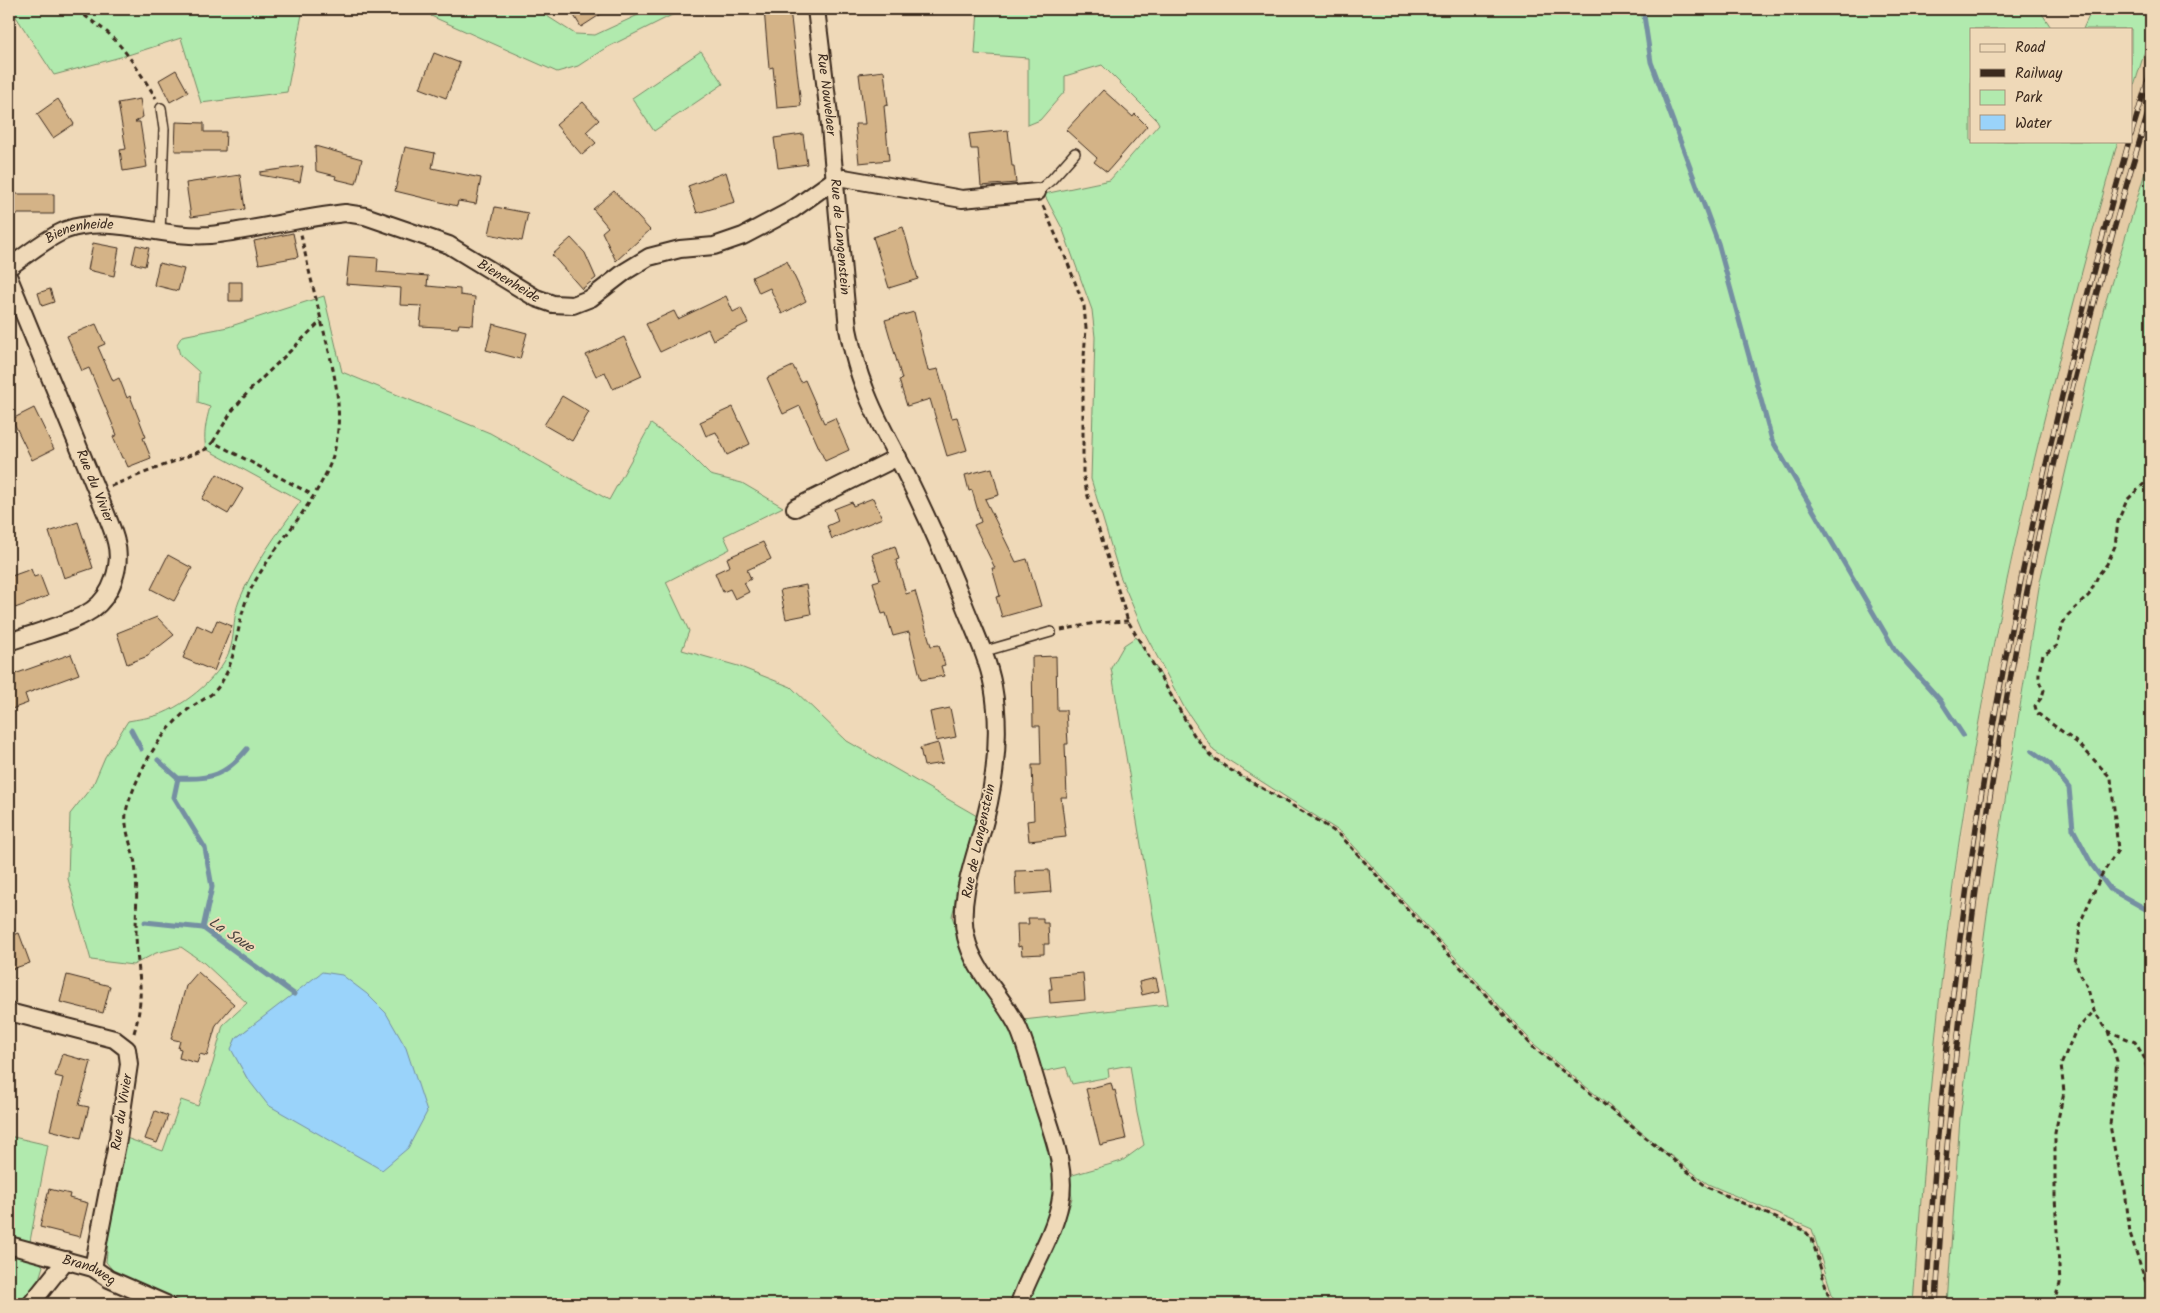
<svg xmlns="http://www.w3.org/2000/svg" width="2160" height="1313" font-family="Kalam,sans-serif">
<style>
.built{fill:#e4cba6}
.green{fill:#b1eaae;stroke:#768a66;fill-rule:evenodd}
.water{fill:#9ad3fa;stroke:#748fa2}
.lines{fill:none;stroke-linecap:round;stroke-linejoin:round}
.stream{stroke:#748fa2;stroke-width:5}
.building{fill:#d4b387;stroke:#3b2a1e}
.lane-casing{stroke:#3b2a1e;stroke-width:12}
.street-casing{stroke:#3b2a1e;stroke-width:20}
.path{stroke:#3b2a1e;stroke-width:3;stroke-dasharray:5 4;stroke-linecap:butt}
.lane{stroke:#efd9b8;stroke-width:9}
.street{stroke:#efd9b8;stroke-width:16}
.rail-casing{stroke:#3b2a1e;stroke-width:5.5}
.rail{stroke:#efd9b8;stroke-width:4;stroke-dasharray:11;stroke-linecap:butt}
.labels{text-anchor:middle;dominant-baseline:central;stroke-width:4;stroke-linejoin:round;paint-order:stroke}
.street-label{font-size:14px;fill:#3b2a1e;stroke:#efd9b8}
.water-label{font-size:15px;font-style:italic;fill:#49433f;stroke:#efd9b8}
</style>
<rect width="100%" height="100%" fill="#efd9b8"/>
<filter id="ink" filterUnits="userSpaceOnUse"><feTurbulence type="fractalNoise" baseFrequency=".02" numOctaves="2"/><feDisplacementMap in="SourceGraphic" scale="10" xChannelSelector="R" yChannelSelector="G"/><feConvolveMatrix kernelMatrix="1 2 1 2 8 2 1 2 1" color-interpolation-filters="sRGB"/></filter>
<g filter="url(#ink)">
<path class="built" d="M2151,31v122l-47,154 -64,274 -26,155 -27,178 -27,204 -13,186h-34l15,-205 22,-186 25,-170 33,-165 34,-152 32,-129 44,-156h13v-45z"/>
<path class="green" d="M11,9h292l-16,83 -86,11 -20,-65 -53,17 -74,20z
M435,9h101l39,25 20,1 56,-26h33l-80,40 -26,17 -21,6 -126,-56z
M978,9h1061l13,20h-81v112h147c-56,198 -107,399 -143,602 -33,186 -48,373 -62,561h-78l-23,-75 -104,-45 -46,-35 -127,-104 -193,-212 -128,-82 -30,-44 -41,-77 -23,-54 -29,-97 4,-142 -3,-27 -29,-80 -19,-36 66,-14 49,-56 -2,-4 -55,-55 -37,11v15l-25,29 -12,5v-67l-53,-4z
M2092,9h59v22l-20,65v-67h-48z
M701,51l22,33 -69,47 -22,-33z
M2151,153v1151h-204l13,-186 27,-204 53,-333 64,-274z
M324,296l18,76 148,61 119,67 42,-76 30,22 29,29 32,8 41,24 -59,29 6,13 -64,33 23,49 -7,19 56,16 53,21 56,54 130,75 -25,100 10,32 54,89 42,141 -10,48 -31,57 -8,21h-816l-10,-1 -68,-30 -9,-11 4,-41 16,-83 37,13 18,-51 17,6 15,-43 10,-38 24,-22 -43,-40 -23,-16 -25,6 -23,12 -42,-5 -23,-81 2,-65 23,-29 12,-28 23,-36c10,-2 21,-3 30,-6 27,-9 66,-41 73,-69 4,-15 2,-30 8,-45 15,-37 39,-69 62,-100l-95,-52c-3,-14 0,-28 4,-42l-12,-4 1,-31 -19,-17 -3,-11 5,-8 46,-9zM275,1009l-28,69 -15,-29 4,-11z
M1136,637l23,35 35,63 16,20 17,13 92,53 22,15 193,212 173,139 98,44 7,8 19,65h-804l41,-93 4,-13 -3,-22 53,-15 22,-16 -7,-32 -7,-48 -22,4 1,8 -37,7 -6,-17 -25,5 -18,-52 145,-16 -57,-336 13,-23z
M9,1136l39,9 -20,107 15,14 -4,13 -19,25h-11z"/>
<path class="water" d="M322,972l20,3 25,19 19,19 20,35 21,64 -19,36 -26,22 -114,-65 -21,-27 -16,-29 5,-11z"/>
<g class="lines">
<path class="stream" d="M1643,9l8,53 67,181 54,197 123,210 45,50 23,35
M131,730l10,19
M2032,751l18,13 19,24 4,41 19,36 18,24 41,23
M158,760l20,18 -4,19 31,51 7,39 -9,41
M178,778c33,2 48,-3 69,-29
M145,922l58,6 91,66"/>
</g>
<path class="building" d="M570,9h39l-28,18z
M764,9h26l11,97 -24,2 -4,-41 -4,1z
M434,53l26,10 -14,35 -26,-10z
M176,70l12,22 -18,10 -11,-22z
M884,71l4,34 -4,1 5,54 -30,3 -4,-39h10l-6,-50z
M1103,90l30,27 2,-3 12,12 -40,46 -13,-10 3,-4 -31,-28z
M58,99l16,25 -21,14 -16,-24z
M140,99l3,18 -8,5h5l7,45 -24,4 -3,-21 6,-1 -8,-46z
M583,102l16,18 -13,12 10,11 -14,12 -26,-30z
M176,122l28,1v9h22l-1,19h-50z
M1008,130l4,36h2l2,17 -35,3 -3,-37h-7l-2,-15z
M803,134l4,30 -29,4 -4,-30z
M315,146l47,13 -6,25 -21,-5 1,-3 -20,-5z
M405,147l30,6 -3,15 49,10 -5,26 -18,-3 -1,5 -62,-15z
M303,166l-3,16 -40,-7v-3z
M726,172l9,30 -38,11 -9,-27z
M240,175l5,34 -54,8 -5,-34z
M614,191l36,39 -34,31 -14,-29 6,-5 -15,-18z
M9,194h45v20h-45z
M495,207l33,6 -6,28 -33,-7z
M903,227l15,52 -29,9 -16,-51z
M293,233l5,24 -39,7 -5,-23z
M571,238l14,15 11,25 -14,11 -30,-34z
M93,243l26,5 -5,28 -26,-6z
M136,245l13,3 -4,18 -13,-3z
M349,256l29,2 -1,14 51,4 -1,10 33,3v6l15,2 -2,28 -14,-1 -1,4 -38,-2 2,-20 -22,-1 1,-17 -55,-4z
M787,261l19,40 -24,13 -12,-26 -11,5 -7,-16z
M159,263l25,6 -6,22 -24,-6z
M229,282h13v19h-13z
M50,289l4,13 -12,4 -4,-13z
M726,296l7,16 8,-4 7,15 -35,17 -5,-11 -48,23 -14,-28 28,-13 4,8z
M914,312l14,59 10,-2 14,49 5,-1 10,33 -20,6 -17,-57 -23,7 -8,-26 3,-1 -17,-59z
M96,324l9,20 -7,3 15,34 6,-3 8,20 3,-2 16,41 -3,1 8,20 -23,9 -4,-9h-2l-9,-21 4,-2 -28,-67 -7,3 -15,-35z
M493,324l34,9 -7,26 -34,-9z
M624,337l18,39 -29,13 -8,-17 -9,4 -10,-21z
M793,366l8,16 4,-2 19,43 11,-5 14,32 -24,11 -25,-55 -17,8 -16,-36z
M562,396l27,16 -17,29 -28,-16z
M733,407l17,37 -23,11 -11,-23 -10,4 -6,-14z
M34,408l20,41 -22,11 -20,-41z
M992,468l7,27 -14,4 31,63 11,-3 14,47 -39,11 -6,-20 4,-1 -8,-28h3l-21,-43 7,-3 -9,-32 -3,1 -4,-16z
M217,474l26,15 -15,25 -26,-15z
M873,498l9,20 -50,21 -5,-13 11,-5 -4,-12 18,-7 1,4z
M78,522l15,46 -29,10 -15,-46z
M763,542l8,17 -24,11 4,9 -7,4 5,9 -14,7 -5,-10 -7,3 -8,-19 15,-7 -3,-8z
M895,546l4,13 -3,1 10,34 9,-3 16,55 8,-1 6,20 -4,1 3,10 -23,4 -12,-48 -16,4 -7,-23 -4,1 -9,-32 7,-2 -8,-26z
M168,555l24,13 -18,33 -23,-12z
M31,569l3,8 6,-2 8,21 -33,12 -6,-17v-14z
M806,585l5,29 -25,5 -6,-29z
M157,617l17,18 -14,11 -8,4 -4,6 -21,8 -10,-31z
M217,620l15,6 -18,45 -31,-13 14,-33 15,7z
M71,654l8,20 -54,20 3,9 -19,7v-34z
M1056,656l1,54h9l2,34h-3l2,53h-6l5,40 -37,4 -2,-20 7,-1 -2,-55h9l-1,-39h-7l-1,-69z
M950,708l6,29 -20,4 -6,-29z
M938,743l5,20 -19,3 -4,-18z
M1049,870l2,22 -35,3 -1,-24z
M1028,918h15v5h5l1,21h-5v10l-22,1 -1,-9 -3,1 -1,-23h12z
M19,933l11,30 -21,7v-33z
M198,972l36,32 -18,21 -9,31 -7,-2 -3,9 -18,-5 2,-9 -3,-1 2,-7 -9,-2 15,-53z
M1083,973l2,27 -35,3 -1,-14h3l-2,-13z
M67,975l43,11 -7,27 -43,-11z
M1156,978l3,13 -17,4 -3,-13z
M62,1054l29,8 -12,43 10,2 -8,31 -31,-8 13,-52 -8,-2z
M1111,1083l2,8 2,-1 11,49 -26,6 -14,-56z
M155,1111l13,5 -11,27 -12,-4z
M49,1189l21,5 -1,4 19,5 -8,34 -40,-10z"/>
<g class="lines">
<g class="lane-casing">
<path id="lane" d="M1037,192l15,-13 23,-26
M160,233l4,-104 -3,-21
M982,652l69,-20"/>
</g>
<g class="street-casing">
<g id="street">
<path id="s1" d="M816,9l13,106 19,214c4,20 9,41 17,60 11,31 29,60 43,89 21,43 40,85 57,129 10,25 23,52 28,79 8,45 3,90 -8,134 -9,36 -28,79 -19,117 8,35 36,58 52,90 9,20 14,43 21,64 10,35 29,75 21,112 -7,35 -30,67 -41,101"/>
<path id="s2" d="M9,267c18,-12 37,-29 57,-37 45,-16 97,9 144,5 45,-5 90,-17 135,-22l20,3 84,29 87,53 17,6 20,1 18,-7 35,-27 23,-14 31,-8 34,-3 29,-10 49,-26 42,-30 10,-2 118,21 75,-7"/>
<path id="s3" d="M9,278l98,238c3,8 7,17 9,26 6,23 -4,54 -24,68 -21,14 -59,23 -83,32"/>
<path d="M795,508l103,-51"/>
<path d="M9,1012l105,27 13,10 2,15 -11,75 -25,129"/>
<path id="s4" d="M9,1245l84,23 16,11 57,25"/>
<path d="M31,1304l35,-44"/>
</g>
</g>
<path class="path" d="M78,9c9,10 21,16 31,25 19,18 33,42 47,64
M1043,206l24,55 17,45 2,22 -3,43v102l4,20 41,128 66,114 16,20 17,13 92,53 22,15 193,212 173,139 98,44 7,8 19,65
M213,442l19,-31 17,-20 72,-70
M2151,477l-24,23 -9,21 -3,25 -8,18 -8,10 -10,21 -21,20 -5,8 -6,23 -14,9c-3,12 -8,25 1,35l-2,7 -7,9 2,7 42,31 32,34 7,72 -17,26 -20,45 -6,42 13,26 6,22 14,20 27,11 10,17 4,21 2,3
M111,486l95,-37 7,-7 100,53
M1061,630l34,-7 33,-2
M2108,1031l9,30 -7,64 5,27 10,38 5,43 21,65
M134,1033c12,-40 3,-60 2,-99 0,-23 2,-47 -1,-70 -3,-20 -14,-39 -7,-60 13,-37 28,-65 57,-92 10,-9 27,-15 34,-26 21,-30 16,-67 33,-99 21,-40 58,-77 76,-118 21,-47 6,-98 -6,-145 -7,-30 -15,-59 -21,-90
M2053,1304l7,-20 -5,-87v-64l9,-41 -3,-27 14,-33 19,-21"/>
<use href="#lane" class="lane"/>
<use href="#street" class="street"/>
<g class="rail-casing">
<path id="rail" d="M2131,135l20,-65
M1926,1304c20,-394 95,-784 203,-1163
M1936,1304c22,-406 95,-812 215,-1201"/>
</g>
<use href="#rail" class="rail"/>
</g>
</g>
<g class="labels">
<g class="street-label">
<text stroke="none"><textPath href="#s1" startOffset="86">Rue Nouvelaer</textPath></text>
<text stroke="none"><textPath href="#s2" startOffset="81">Bienenheide</textPath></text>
<text stroke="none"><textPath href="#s1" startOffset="229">Rue de Langenstein</textPath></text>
<text stroke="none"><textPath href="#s2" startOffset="529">Bienenheide</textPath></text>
<text stroke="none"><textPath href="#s3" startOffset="225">Rue du Vivier</textPath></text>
<text transform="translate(979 841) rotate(-78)">Rue de Langenstein</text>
<text transform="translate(122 1112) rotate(-81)">Rue du Vivier</text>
<text stroke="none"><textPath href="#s4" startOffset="84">Brandweg</textPath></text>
</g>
<g class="water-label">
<text transform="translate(231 935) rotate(34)">La Soue</text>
</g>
</g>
<rect width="2160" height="1313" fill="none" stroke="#efd9b8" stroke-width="30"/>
<rect x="15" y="15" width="2130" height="1283" fill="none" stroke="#3b2a1e" stroke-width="2" filter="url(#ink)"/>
<rect x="1970" y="28" width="162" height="115" fill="#efd9b8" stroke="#a7937a"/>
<rect x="1980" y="44" width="25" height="8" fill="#efd9b8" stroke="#a7937a"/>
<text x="2015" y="52" font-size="15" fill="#3b2a1e">Road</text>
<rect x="1980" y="69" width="25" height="8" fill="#3b2a1e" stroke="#a7937a"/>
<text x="2015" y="78" font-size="15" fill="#3b2a1e">Railway</text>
<rect x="1980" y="90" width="25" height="15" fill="#b1eaae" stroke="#a7937a"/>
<text x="2015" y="102" font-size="15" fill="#3b2a1e">Park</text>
<rect x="1980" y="115" width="25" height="15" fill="#9ad3fa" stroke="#a7937a"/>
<text x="2015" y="128" font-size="15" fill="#3b2a1e">Water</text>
</svg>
